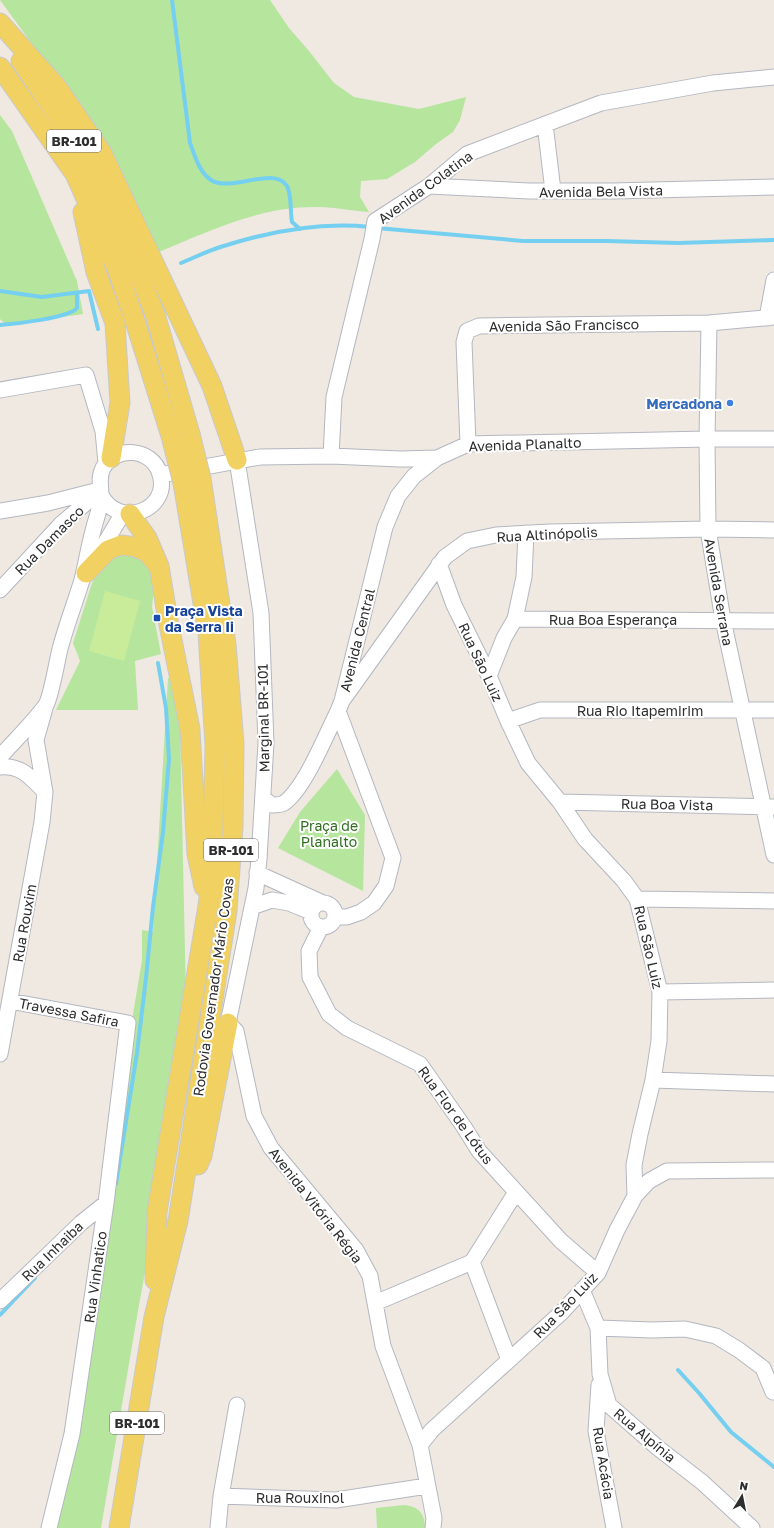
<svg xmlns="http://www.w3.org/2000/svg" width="774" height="1528" font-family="'Golos Text',sans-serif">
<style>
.green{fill:#b6e59e}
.pitch{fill:#c9ec9a}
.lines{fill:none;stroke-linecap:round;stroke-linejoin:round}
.stream{stroke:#75cff0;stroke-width:4}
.minor-casing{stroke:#b4b7c1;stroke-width:17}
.major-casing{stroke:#c9c9c9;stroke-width:21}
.minor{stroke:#fff;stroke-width:15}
.major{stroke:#f2d163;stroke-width:19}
.major-bridge-casing{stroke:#c9c9c9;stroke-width:21;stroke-linecap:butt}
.major-bridge{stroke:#f2d163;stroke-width:19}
.shop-dot{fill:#3f7fe0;stroke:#fff;stroke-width:1.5}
.transit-dot{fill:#1a4fb4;stroke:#fff;stroke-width:1.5}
.labels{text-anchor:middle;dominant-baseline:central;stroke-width:4;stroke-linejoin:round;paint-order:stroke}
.shield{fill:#fff;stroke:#6d6d6d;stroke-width:1}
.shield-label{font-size:13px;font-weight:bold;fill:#2e2e2e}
.street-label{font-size:14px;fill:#2e2e2e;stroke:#fff}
.shop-label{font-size:14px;font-weight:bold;fill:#366cbe;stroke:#fff;text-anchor:end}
.transit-label{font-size:14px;font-weight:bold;fill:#164399;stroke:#fff;text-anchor:start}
.park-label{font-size:14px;fill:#2c6e1b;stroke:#fff}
</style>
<rect width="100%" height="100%" fill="#efe9e1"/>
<path class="green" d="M0,0h270l19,28 20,23 25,32 20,14 65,12 47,-12 -6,23 -7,12 -17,12 -21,18 -28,17 -26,2 -1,16 9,15c-17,-1 -34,-5 -51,-5 -59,-1 -111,25 -164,47l-87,-162z
M0,115l12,16 65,150 6,33 -77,11 -6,-6z
M129,554l14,5 12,18 -3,30 9,47 -26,7 3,49h-82l24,-49 -7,-18 19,-60 14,-22 9,-4z
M168,678l11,2 8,363 -48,262 -38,223h-53l94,-568v-30l11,2z
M337,769l28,46 -2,76 -85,-43 22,-36z
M404,1505c15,1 21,9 21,23h-48l-1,-20z"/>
<path class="pitch" d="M105,591l35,10 -16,60 -35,-10z"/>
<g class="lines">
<path class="stream" d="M172,0l18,143c5,13 9,29 21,37 20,13 63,-15 76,6 5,10 3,25 5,36l8,7
M377,228l146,13h84l71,2 96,-3
M181,263c15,-6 30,-14 46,-18 45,-14 96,-23 143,-18
M0,291l42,6 47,-6 9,38
M0,325c14,-1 69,-7 77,-17v-15
M116,1184l21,-131 9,-75 7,-71 10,-75 6,-73 -3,-51 -8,-45
M0,1315l35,-37
M678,1370l21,23 32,39 43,35"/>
<g class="minor-casing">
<path id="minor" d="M545,124l8,67
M429,186l100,5h84l161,-4
M767,318l7,-38
M709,323l-2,116 1,90 15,91 51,235
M0,390l86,-15 17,56 3,32
M468,444l-4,-102 3,-11 12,-5 230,-3 65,-6
M331,456l3,-59 38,-158 3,-18 54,-35 38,-32 134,-51 112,-20 61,-6
M237,460l24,153 5,130 -7,116 -3,29 -28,135 8,8 18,85 17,32 85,102 14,26 13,70 37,99 14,73 -1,10
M160,475l100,-18 71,-1 69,3 37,-1 31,-14 239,-5h67
M0,511l48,-8 51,-13
M96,558l27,-45
M0,590l61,-66 39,-33
M515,619l9,-42 2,-44
M489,676l15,-38 11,-19 259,2
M342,701l103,-144 22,-16 29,-6 54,-3 158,-3 66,1
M508,721l32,-11h234
M0,757c15,-17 33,-34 46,-52 5,-8 11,-44 14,-56 6,-23 15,-46 22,-69 4,-17 7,-35 12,-53 2,-8 8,-24 7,-32 0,-10 -3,-17 2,-27 13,-23 49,-20 57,6 11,36 -41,56 -59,21
M0,767c22,-2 31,11 45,25
M263,798l9,7c3,0 9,0 12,-2 21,-15 42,-68 54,-92l4,-10 43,-174 13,-31 16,-20 23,-18
M560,802l214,5
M257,873l66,30
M637,899l137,2
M311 915a12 12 0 1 1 24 0a12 12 0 1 1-24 0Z
M252,907l20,-7 17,3 22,9
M336,917h11l14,-5 13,-9 12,-17 7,-28 -55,-147
M321,927l-12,24 1,26 19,37 18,14 73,36 44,63 15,24 82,90 37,32
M660,992l114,-2
M10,1001l118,22 -22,180 -34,231 -23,94
M0,1054l42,-232 3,-30 -9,-52 9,-32
M653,1080l121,4
M635,1196l14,-15 18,-10 107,-1
M472,1262l37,98
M582,1290l16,38 2,46 9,31 49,43 44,34 50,46
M0,1301l81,-78 25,-20
M375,1303l97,-41 44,-70
M598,1328l54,2 33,-1 31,7 23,14 24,18 10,24
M599,1385l-3,46 18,97
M420,1445l12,-15 130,-118 36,-39 19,-43 18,-34 -1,-31 6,-31 13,-54 6,-39 1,-49 -23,-93 -13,-18 -39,-42 -25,-37 -32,-39 -20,-42 -19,-45 -35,-71 -15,-41
M221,1496l115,4 91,-14
M218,1528l3,-32 16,-91"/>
</g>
<g class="major-casing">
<path id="major" d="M0,23l57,64 45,66 110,233 25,74
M21,61l61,91 52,110 21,52 35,120
M0,67l75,107 41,92 18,52 37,118
M83,212l13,60 19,51 5,80 -9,55
M130,514l17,24 12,28 9,54 22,109 7,125 7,33
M86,573l22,-23 13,-5 15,2 12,6 8,10
M198,1165l4,-9 26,-133
M155,1280l2,-68 51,-306 4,-39 3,-122 -7,-112 -25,-150
M119,1528l35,-211 24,-96 49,-310 6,-84 1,-84 -8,-99 -25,-166"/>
</g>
<use href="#minor" class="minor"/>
<use href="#major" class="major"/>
<g class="major-bridge-casing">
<path id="major-bridge" d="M190,434l11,44
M171,436l12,47"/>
</g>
<use href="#major-bridge" class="major-bridge"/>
</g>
<circle class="shop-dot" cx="730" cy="403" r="4"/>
<rect class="transit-dot" x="153" y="614" width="8" height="8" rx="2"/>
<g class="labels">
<g class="shield">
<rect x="47" y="130" width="54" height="22" rx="3"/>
<rect x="204" y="839" width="54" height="22" rx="3"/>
<rect x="110" y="1412" width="54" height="22" rx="3"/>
</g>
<g class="shield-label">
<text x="74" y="141">BR-101</text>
<text x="231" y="850">BR-101</text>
<text x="137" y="1423">BR-101</text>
</g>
<g class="street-label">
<text transform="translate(425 187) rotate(-36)">Avenida Colatina</text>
<text transform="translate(601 191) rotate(-1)">Avenida Bela Vista</text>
<text transform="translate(564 325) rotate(-1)">Avenida São Francisco</text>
<text transform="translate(525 444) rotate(-2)">Avenida Planalto</text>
<text transform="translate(547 534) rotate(-3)">Rua Altinópolis</text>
<text transform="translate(49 540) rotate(-45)">Rua Damasco</text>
<text transform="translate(719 592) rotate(80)">Avenida Serrana</text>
<text x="613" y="619">Rua Boa Esperança</text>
<text transform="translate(357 640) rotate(-76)">Avenida Central</text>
<text transform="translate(481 662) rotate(65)">Rua São Luiz</text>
<text x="640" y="710">Rua Rio Itapemirim</text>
<text transform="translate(263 718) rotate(-91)">Marginal BR-101</text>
<text transform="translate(667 804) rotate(1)">Rua Boa Vista</text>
<text transform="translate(24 923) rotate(-80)">Rua Rouxim</text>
<text transform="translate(649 947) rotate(77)">Rua São Luiz</text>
<text transform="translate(213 987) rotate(-82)">Rodovia Governador Mário Covas</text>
<text transform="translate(69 1012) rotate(11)">Travessa Safira</text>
<text transform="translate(456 1115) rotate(54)">Rua Flor de Lótus</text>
<text transform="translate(316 1205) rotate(52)">Avenida Vitória Régia</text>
<text transform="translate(52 1251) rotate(-44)">Rua Inhaiba</text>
<text transform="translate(95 1277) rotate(-82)">Rua Vinhatico</text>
<text transform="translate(565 1305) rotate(-46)">Rua São Luiz</text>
<text transform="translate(645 1435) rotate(40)">Rua Alpínia</text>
<text transform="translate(604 1463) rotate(81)">Rua Acácia</text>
<text x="300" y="1497">Rua Rouxinol</text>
</g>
<g class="shop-label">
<text x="722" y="403">Mercadona</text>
</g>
<g class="transit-label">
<text x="165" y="610">Praça Vista<tspan x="165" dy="16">da Serra Ii</tspan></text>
</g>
<g class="park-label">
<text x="329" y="825">Praça de<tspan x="329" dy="16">Planalto</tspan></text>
</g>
</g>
<g transform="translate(742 1496) rotate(10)" stroke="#ffffff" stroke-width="3" paint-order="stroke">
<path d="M0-3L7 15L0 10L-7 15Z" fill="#2e2e2e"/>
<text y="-6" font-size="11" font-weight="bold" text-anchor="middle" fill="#2e2e2e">N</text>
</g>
</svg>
